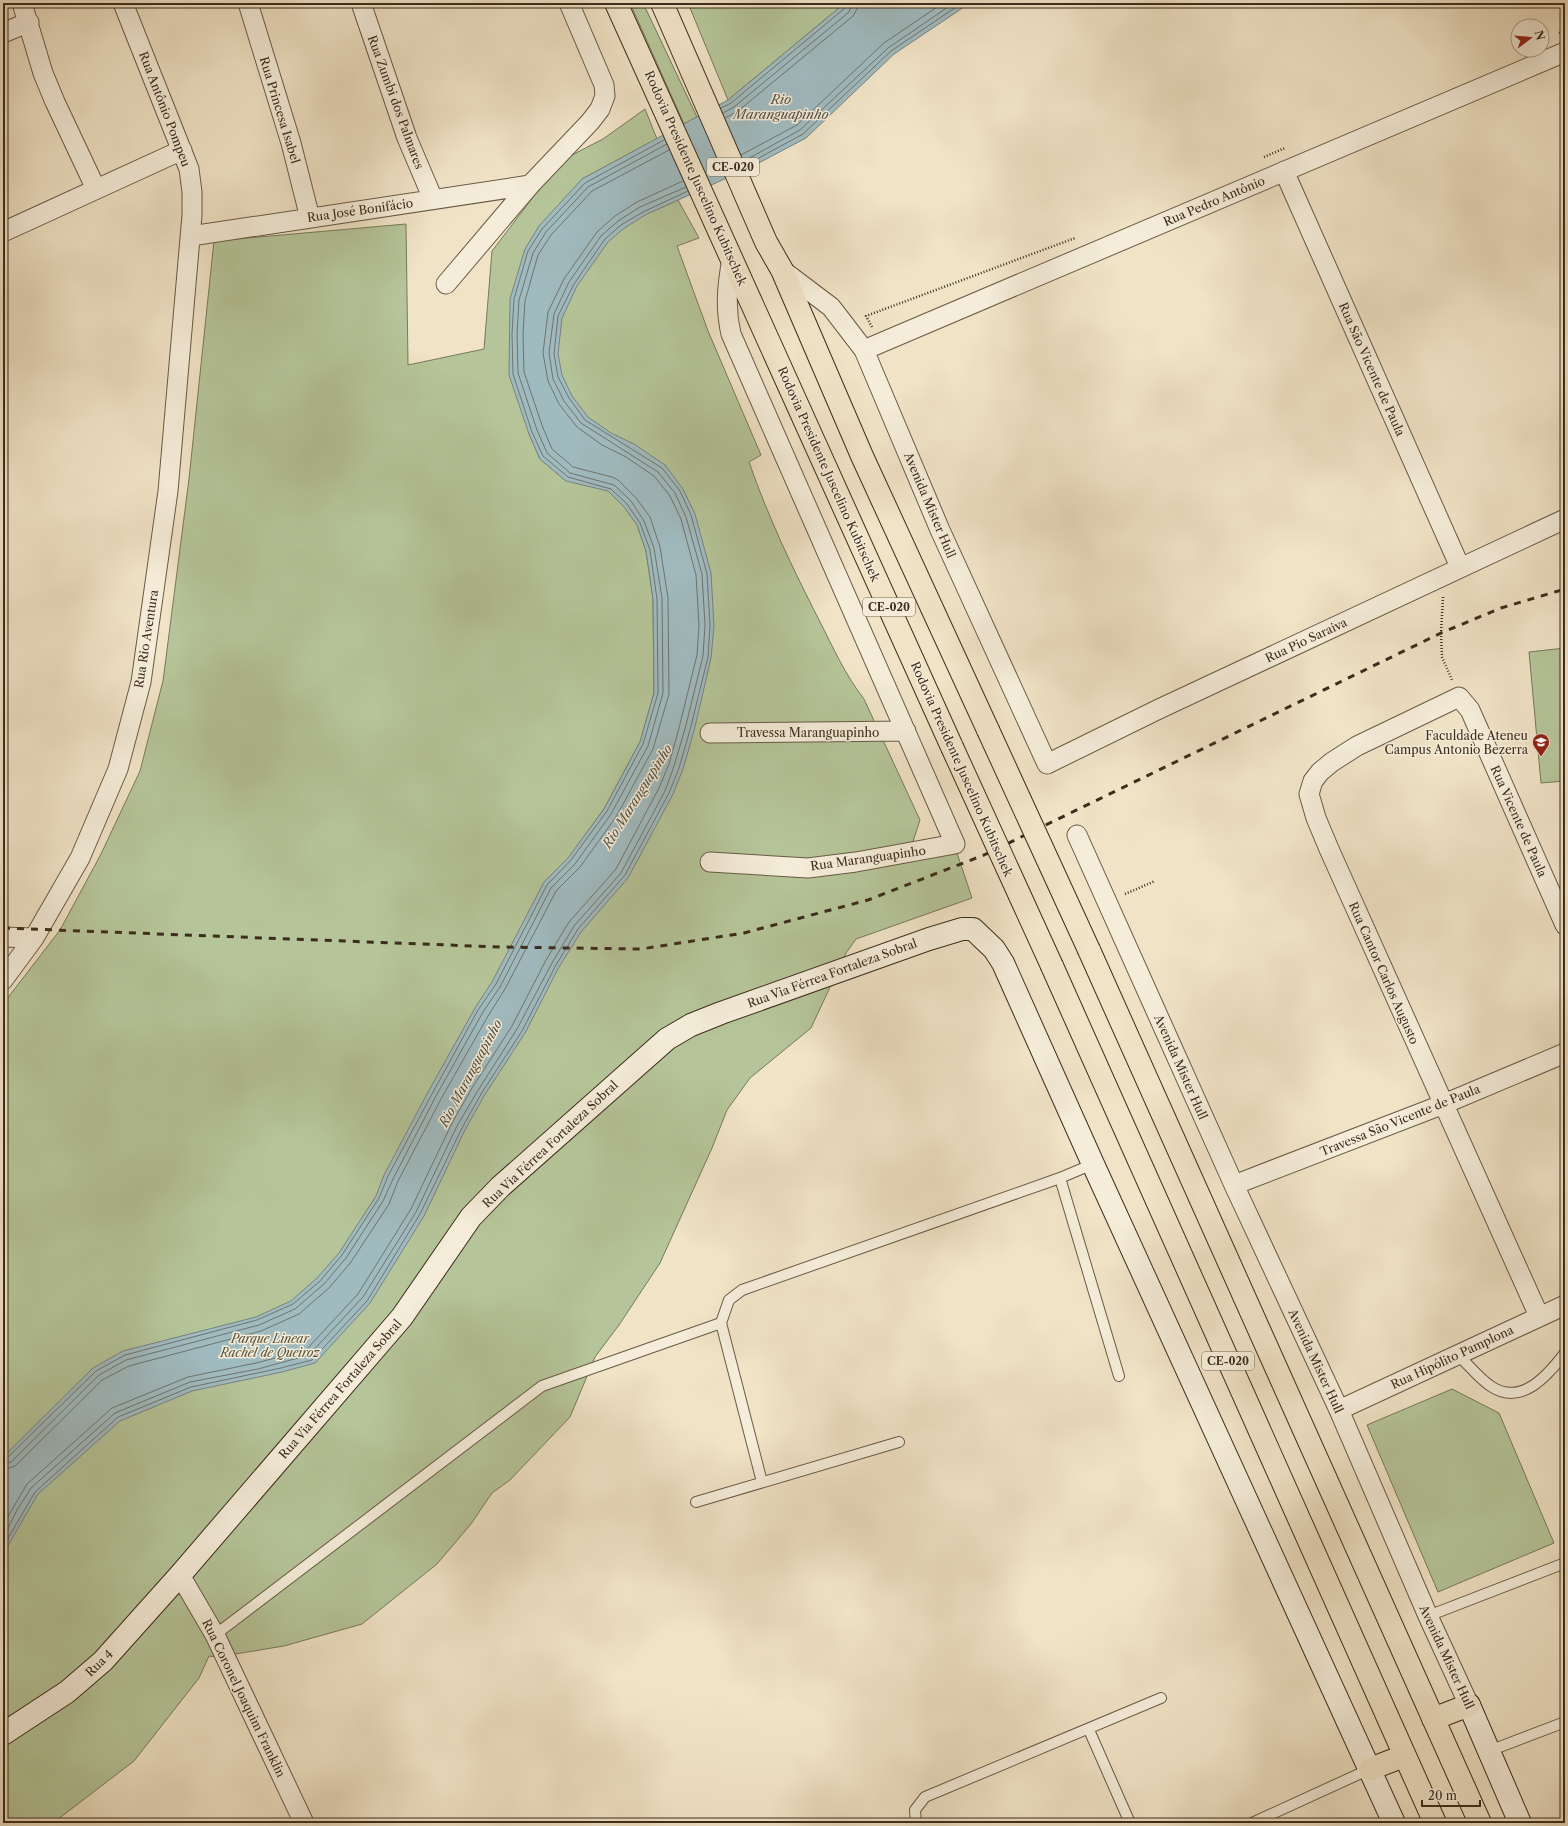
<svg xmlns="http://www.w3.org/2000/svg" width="1568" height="1826" font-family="'Libre Caslon Text',serif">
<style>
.green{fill:#b5c599;stroke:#78785a;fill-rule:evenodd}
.water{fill:#a0bbc0;stroke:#78827e}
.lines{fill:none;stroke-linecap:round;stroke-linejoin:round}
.shore{stroke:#6e746e;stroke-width:1}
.lane-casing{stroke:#695a46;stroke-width:12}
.street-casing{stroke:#695a46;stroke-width:21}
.secondary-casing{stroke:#3c2c1c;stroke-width:24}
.highway-casing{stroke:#3c2c1c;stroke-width:24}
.path{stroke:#3c2c1c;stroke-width:2.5;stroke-dasharray:1 2;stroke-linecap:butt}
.lane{stroke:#f5edda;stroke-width:10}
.street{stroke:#f5edda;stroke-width:19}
.secondary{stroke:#f5edda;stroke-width:22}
.highway{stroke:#f0e3c6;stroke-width:22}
.rail{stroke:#3c2c1c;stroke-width:3;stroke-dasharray:7 7;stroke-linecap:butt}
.highway-bridge-casing{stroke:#3c2c1c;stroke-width:24;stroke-linecap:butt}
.highway-bridge{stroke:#f0e3c6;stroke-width:22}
.labels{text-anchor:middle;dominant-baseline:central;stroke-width:3;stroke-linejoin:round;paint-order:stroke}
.shield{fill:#f5edda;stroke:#746655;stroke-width:1}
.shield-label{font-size:11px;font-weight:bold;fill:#3c2c1c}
.street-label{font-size:12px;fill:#3c2c1c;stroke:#f5edda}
.poi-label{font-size:12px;fill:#3c2c1c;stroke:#f5edda;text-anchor:end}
.park-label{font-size:12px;font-style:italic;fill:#5a523b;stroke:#f5edda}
.water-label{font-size:13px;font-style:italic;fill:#555045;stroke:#f5edda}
</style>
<rect width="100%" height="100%" fill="#f0e3c6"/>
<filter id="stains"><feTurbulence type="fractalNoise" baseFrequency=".005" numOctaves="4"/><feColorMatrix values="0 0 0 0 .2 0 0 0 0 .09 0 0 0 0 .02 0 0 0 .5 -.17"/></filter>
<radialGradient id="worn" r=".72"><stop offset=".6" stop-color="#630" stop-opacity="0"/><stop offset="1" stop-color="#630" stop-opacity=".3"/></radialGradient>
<path class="green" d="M630,3h13l54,114 -13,7z
M688,3h157l-117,97z
M645,109l12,30 -75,40 -53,255 11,25 26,22 -15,-145 47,-125 60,-2 20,-9 21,38 -22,8 31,85 53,124 -12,7c19,55 44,107 70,158 14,27 26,55 45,79l56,121 -13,40 49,-10 16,48 -116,41 -10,14 -35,75 -61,50 -23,32 -15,38 -52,115 -41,62 -24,32 -25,60 -60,63 -18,13 -21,31 -34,40 -75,60 -78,22 -67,11 -8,-1 -10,22 -65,83 -81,62h-50v-819l57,-74 41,-76 39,-83 23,-90 26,-202 25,-238 192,-17 2,141 76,-16 8,-98 42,-55 34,-39 35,-18zM639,530l45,105 -81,214 -26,-3 27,-37 36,-67 14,-49 -1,-94 -7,-48z
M1565,648v133l-24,2 -12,-131z
M1452,1389l47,24 55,130 -116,49 -71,-167z"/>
<path class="water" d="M845,3h125l-76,51 -88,84 -55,29 -106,48 -22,14 -15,13 -31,44 -15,32 -4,36 4,21 10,21 16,21 23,16 23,11 31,21 18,24 12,25 16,59 3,53 -3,32 -17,73 -11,38 -10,25 -45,84 -47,54 -22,35 -34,66 -41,63 -19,34 -41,86 -54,87 -55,60 -33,9 -90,19 -72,30 -82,73 -35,60v-97l90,-89 30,-17 133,-34 35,-16 26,-23 22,-25 37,-57 8,-21 44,-83 47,-84 17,-26 52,-100 24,-24 36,-49 36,-67 14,-49 -1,-94 -7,-48 -9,-26 -13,-18 -16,-16 -42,-10 -26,-22 -11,-25 -20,-59 1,-76 15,-50 14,-23 43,-47 146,-79z"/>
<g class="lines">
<path class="shore" d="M721,108l10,-5 114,-95 2,-5
M723,113l11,-6 115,-95 3,-9
M725,118l13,-7 115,-95 4,-7 1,-6
M741,155l56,-30 87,-82 59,-40
M744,161l56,-31 88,-82 66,-45
M746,165l57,-31 88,-83 71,-48
M3,1459l4,-1 89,-87 29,-16 132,-35 36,-16 27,-23 22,-26 37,-57 9,-22 44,-82 46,-84 18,-26 51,-99 24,-25 36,-49 36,-67 15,-51 -1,-94 -7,-49 -10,-27 -13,-19 -16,-15 -43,-12 -25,-21 -11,-24 -19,-58 -1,-40 2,-35 14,-48 14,-22 43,-46 79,-43
M3,1464l8,-2 88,-87 27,-15 133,-35 36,-16 29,-25 22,-26 37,-57 10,-22 43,-83 47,-84 17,-25 51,-99 24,-24 36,-50 37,-68 15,-53 -1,-95 -8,-50 -10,-27 -13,-20 -17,-16 -44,-12 -23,-20 -10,-23 -19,-57 -1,-39 2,-34 14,-47 13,-21 42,-45 79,-43
M3,1470l12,-4 87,-86 27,-14 132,-35 38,-17 30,-26 22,-26 38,-58 9,-23 43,-82 47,-83 17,-27 51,-98 24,-24 36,-50 37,-68 16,-55 -1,-96 -8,-51 -10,-30 -14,-19 -18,-18 -6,-3 -39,-10 -21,-18 -9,-21 -19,-56 -1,-38 2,-33 13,-46 13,-20 41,-44 77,-41
M3,1525l24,-41 85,-76 76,-31 68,-14 50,-13 52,-56 53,-85 41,-86 20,-35 40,-62 34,-66 23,-38 47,-53 43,-81 10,-24 10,-36 18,-73 2,-30 -3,-50 -15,-56 -11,-23 -16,-20 -28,-19 -24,-12 -25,-18 -18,-23 -11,-23 -5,-28 5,-41 16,-33 33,-47 18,-16 22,-14 46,-21
M3,1538l14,-28 14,-22 84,-75 75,-31 68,-13 51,-14 54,-58 53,-85 41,-86 20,-34 40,-63 35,-66 22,-37 47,-53 44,-82 9,-25 11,-37 18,-73 2,-31 -3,-51 -16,-57 -11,-24 -17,-21 -77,-49 -17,-22 -11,-22 -4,-26 5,-39 15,-32 32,-46 17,-15 22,-14 46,-20
M3,1547l32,-55 83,-75 73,-30 90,-19 31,-8 55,-59 53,-87 42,-86 19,-34 41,-63 34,-66 22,-36 47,-54 44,-82 10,-25 11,-38 18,-73 2,-32 -3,-51 -16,-59 -11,-24 -18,-23 -77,-48 -16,-22 -11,-21 -4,-23 4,-38 16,-32 31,-45 16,-14 22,-13 45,-21"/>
<g class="lane-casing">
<path id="lane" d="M1060,1178l59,198
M721,1323l41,159
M1458,1355c11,10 21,24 34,32 30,19 56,-12 73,-34
M696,1502l203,-60
M1428,1616l137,-53
M215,1635l327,-249 179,-63 8,-23 13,-10 318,-112 33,-14
M1089,1730l41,93
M1489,1751l76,-29
M916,1823l-1,-13 10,-13 236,-99
M1252,1823l118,-54"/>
</g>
<g class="street-casing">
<path id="street" d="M22,3l21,70 12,29 41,87
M248,3l43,140 19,75
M361,3l46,135 26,61
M3,33l26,-11
M1284,171l176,396
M3,232l179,-82
M191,236l339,-51
M782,270l49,37 33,43 76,180 107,234 112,-55 406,-190
M446,284l84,-99 60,-63 10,-13 5,-13 -1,-11 -35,-82
M864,350l701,-298
M710,733l196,-2
M1077,835l157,350 105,225 89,206 41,89
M710,862l98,6 48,-6 99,-18 -224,-510c-6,-26 -4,-48 1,-75
M3,937l31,1
M3,980l31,-42 46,-80 38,-89 23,-87 27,-191 24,-276v-23l-3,-23 -66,-166
M1234,1185l210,-81 121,-51
M1539,1316l-210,-467 -13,-31 -7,-24 4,-13 7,-9 12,-10 25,-16 102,-49 11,13 95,215
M1339,1410l226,-105
M180,1575l35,60 89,188"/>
</g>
<g class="secondary-casing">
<path id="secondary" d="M1469,1705l51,118
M3,1734l64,-42 36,-31 77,-86 222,-258 69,-100 29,-30 167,-148 24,-14 30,-12 208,-74 33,-10h11l21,20 9,14 90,201 301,659"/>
</g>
<g class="highway-casing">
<path id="highway" d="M616,3l336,744
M662,3l104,239 16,28 80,186 126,274
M1089,950l391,873
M1052,966l383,857
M1433,1719l36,-14
M1370,1769l34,-13"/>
</g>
<path class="path" d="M1559,33l6,-3
M1264,157l21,-9
M872,327l-6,-11 209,-78
M1443,597l-2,36 1,24 10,23
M1125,894l30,-13"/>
<use href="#lane" class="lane"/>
<use href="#street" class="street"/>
<use href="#secondary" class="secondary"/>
<use href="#highway" class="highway"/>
<path class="rail" d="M3,928l497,19 141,2 103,-16 124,-33 116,-45 457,-222 60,-25 64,-19"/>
<g class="highway-bridge-casing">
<path id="highway-bridge" d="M988,730l101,220
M952,747l100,219"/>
</g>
<use href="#highway-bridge" class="highway-bridge"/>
</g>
<defs>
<g id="university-pin" transform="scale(0.9)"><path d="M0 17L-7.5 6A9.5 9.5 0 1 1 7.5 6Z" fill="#8f2418" stroke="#f5edda"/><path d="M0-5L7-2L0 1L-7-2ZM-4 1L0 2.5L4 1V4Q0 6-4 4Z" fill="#fff"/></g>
</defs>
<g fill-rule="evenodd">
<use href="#university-pin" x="1541" y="742"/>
</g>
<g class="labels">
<g class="shield">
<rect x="707" y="158" width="52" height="18" rx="3"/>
<rect x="863" y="598" width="52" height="18" rx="3"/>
<rect x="1202" y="1352" width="52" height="18" rx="3"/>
</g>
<g class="shield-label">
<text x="733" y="167">CE-020</text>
<text x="889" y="607">CE-020</text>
<text x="1228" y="1361">CE-020</text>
</g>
<g class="street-label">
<text transform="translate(396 102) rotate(70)">Rua Zumbi dos Palmares</text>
<text transform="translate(165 109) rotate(69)">Rua Antônio Pompeu</text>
<text transform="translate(280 110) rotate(73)">Rua Princesa Isabel</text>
<text transform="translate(696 178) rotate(66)">Rodovia Presidente Juscelino Kubitschek</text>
<text transform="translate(1214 201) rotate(-23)">Rua Pedro Antônio</text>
<text transform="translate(360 210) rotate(-8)">Rua José Bonifácio</text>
<text transform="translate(1372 369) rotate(66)">Rua São Vicente de Paula</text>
<text transform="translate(829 474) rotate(66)">Rodovia Presidente Juscelino Kubitschek</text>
<text transform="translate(930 505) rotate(67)">Avenida Mister Hull</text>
<text transform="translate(146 639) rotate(-81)">Rua Rio Aventura</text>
<text transform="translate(1306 640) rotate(-25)">Rua Pio Saraiva</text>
<text x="808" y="732">Travessa Maranguapinho</text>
<text transform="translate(962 769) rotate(66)">Rodovia Presidente Juscelino Kubitschek</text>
<text transform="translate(1519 821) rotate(66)">Rua Vicente de Paula</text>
<text transform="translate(868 858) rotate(-8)">Rua Maranguapinho</text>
<text transform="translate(832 973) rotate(-20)">Rua Via Férrea Fortaleza Sobral</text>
<text transform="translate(1384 973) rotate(66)">Rua Cantor Carlos Augusto</text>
<text transform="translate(1181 1067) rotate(66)">Avenida Mister Hull</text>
<text transform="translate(1400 1120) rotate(-22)">Travessa São Vicente de Paula</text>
<text transform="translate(550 1144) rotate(-43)">Rua Via Férrea Fortaleza Sobral</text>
<text transform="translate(1452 1357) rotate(-25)">Rua Hipólito Pamplona</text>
<text transform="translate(1316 1361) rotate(65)">Avenida Mister Hull</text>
<text transform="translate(340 1389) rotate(-49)">Rua Via Férrea Fortaleza Sobral</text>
<text transform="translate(1447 1657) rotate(65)">Avenida Mister Hull</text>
<text transform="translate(99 1663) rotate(-44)">Rua 4</text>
<text transform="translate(244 1698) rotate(64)">Rua Coronel Joaquim Franklin</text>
</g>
<g class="poi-label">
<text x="1528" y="735">Faculdade Ateneu<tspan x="1528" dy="14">Campus Antonio Bezerra</tspan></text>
</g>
<g class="park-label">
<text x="270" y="1338">Parque Linear<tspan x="270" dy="14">Rachel de Queiroz</tspan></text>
</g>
<g class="water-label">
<text x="781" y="99">Rio<tspan x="781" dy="15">Maranguapinho</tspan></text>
<text transform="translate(637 796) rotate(-58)">Rio Maranguapinho</text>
<text transform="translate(470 1073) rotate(-62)">Rio Maranguapinho</text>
</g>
</g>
<rect width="1568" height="1826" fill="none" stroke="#f0e3c6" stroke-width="16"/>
<rect x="4" y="4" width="1560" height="1818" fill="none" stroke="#3c2c1c" stroke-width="2"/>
<rect x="8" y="8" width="1552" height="1810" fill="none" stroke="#3c2c1c"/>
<g transform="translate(1530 38) rotate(74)"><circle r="19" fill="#f5edda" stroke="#aba08e"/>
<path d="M0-3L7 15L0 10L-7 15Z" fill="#8f2418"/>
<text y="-6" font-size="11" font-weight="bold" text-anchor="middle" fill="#3c2c1c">N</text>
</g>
<path d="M1422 1800v6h58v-6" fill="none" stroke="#3c2c1c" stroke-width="2"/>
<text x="1428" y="1800" font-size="12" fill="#3c2c1c" stroke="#f5edda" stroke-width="3" paint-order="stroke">20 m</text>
<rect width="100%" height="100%" filter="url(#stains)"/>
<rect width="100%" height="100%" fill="url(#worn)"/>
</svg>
